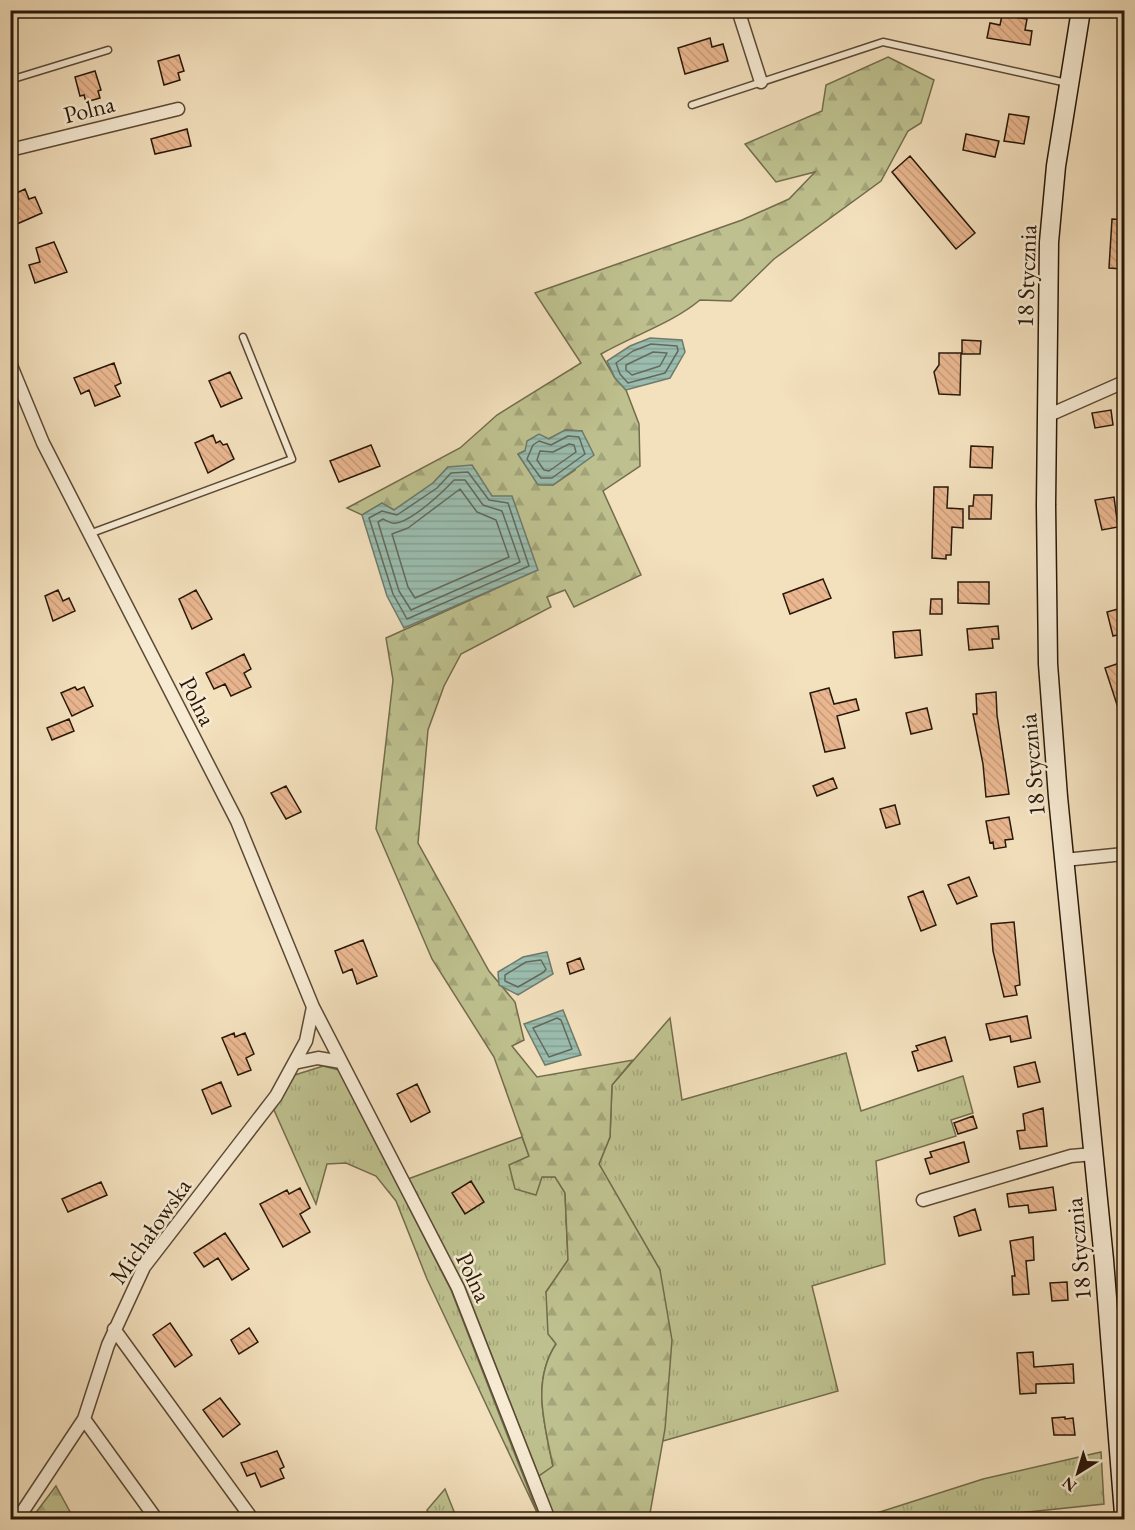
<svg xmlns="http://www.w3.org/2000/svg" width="1135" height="1530" font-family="'EB Garamond',serif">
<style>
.grass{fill:url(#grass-tufts);stroke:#736c4c;stroke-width:1.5}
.forest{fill:url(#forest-firs);stroke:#736c4c;stroke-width:1.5;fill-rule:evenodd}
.water{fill:url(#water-rules);stroke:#6d7b6c;stroke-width:1.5}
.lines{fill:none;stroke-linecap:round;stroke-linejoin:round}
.shore{stroke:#626a5c;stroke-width:1.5}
.building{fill:url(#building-back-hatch);stroke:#281708;stroke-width:1.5}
.lane-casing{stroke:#5b4935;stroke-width:9}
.street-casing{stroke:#5b4935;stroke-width:15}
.secondary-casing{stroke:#281708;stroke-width:21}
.lane{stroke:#f7ebd4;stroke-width:6}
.street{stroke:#f7ebd4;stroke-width:12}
.secondary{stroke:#f7ebd4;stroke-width:18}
.labels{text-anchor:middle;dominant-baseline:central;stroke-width:5;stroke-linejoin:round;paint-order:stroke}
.street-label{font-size:24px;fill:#281708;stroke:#f7ebd4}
</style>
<defs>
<pattern id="grass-tufts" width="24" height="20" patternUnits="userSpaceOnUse" patternTransform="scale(1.5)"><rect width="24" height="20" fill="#bec18f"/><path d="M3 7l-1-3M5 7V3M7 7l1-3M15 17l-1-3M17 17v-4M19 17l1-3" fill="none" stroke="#a3a57a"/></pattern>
<pattern id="forest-firs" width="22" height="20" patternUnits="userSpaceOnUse" patternTransform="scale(1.5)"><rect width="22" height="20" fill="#bec18f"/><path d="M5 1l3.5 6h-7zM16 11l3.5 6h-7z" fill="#a3a57a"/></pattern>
<pattern id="water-rules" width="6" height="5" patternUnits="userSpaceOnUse" patternTransform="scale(1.5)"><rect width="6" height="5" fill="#9bbdaf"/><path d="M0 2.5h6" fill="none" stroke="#86a295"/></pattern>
<pattern id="building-back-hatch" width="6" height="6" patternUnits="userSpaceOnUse" patternTransform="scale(1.5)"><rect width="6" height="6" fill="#eab790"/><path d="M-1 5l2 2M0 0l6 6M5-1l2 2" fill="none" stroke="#c99d7b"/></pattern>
</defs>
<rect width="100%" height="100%" fill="#f3e0bd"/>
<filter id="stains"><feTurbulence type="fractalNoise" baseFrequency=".00333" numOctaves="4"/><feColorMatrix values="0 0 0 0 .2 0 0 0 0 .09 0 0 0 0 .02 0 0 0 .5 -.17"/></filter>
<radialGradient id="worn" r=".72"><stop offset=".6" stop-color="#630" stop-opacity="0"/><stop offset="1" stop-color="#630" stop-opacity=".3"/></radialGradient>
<path class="grass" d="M670,1018l12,82 164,-47 15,58 102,-35 10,37 -22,7 5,16 -80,25 9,103 -73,22 26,105 -175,50 -3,-171 -61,-106 11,-27 2,-52z
M323,1066l16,4 112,220 89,229 -113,-240 -31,-78 -20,-25 -30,-13 -19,1 -11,40 -42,-94 21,-35z
M522,1137l7,19 13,21h14l9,16 3,67 -22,32 10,52c-25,38 -11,82 -3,123l-14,9 -74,-189 -57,-108z
M1101,1452l3,52 -115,12v3h-131l125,-40z
M445,1489l12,30h-25l-5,-9z"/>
<path class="forest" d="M888,57l46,23 -13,43 -13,8 -27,50 -107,78 -43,42 -31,-1c-29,24 -66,35 -99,54l14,24 11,12 13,34 1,42 -37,25 38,84 -67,32 -9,-17 -18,7 4,10 -90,47 -17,32 -16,44 -10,113 71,128 26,31 9,38 -12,6 25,31 96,-17 -21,25 -2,52 -11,27 61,106 12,70 -7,89 -16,90h-94l-16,-43 14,-10c-8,-40 -22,-84 3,-122l-8,-10 -2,-42 22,-32 -3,-67 -10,-16h-13l-6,18 -21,-6 -6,-24 20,-9 -35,-99 -62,-98 -56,-130 17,-149 -7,-42 151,-68 -45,-74 -44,-29 -15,16 -39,27 -12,-7 -20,12 -15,-7 113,-60 37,-33 84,-52 -46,-70 207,-73 47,-21 26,-27 -39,10 -31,-38 77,-33 4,-26zM566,430l16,1 -7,39 -22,15 -15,-1 -20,-30z
M56,1486l18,33h-43z"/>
<path class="water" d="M650,338l32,2 3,12 -15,26 -44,12 -11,-12 -8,-17 23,-15z
M565,430l17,1 12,24 -41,30h-15l-20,-31 7,-3 2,-10 12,-7 10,5z
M472,465l20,31h20l26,74 -134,58 -17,-32 -25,-81 20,-12 12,7 39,-27 15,-16z
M547,952l6,22 -35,21 -19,-10 -1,-13 25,-15z
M563,1010l18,45 -36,10 -21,-41z"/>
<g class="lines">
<path class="shore" d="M651,344l26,2 1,5 -13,22 -37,10 -8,-9 -4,-11 17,-12z
M653,352l14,1 -7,13 -28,9 -6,-5v-5z
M568,436l11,1 6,17 -33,24h-11l-14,-19 6,-14 6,-4 12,4z
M569,444l5,1 2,7 -27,19 -5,-1 -7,-10 3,-9 13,1z
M468,472l21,28 19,3 21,63 -122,53 -14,-25 -24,-76 13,-7 15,4 40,-27 14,-15z
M465,480l18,25 19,6 18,51 -109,48 -12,-19 -21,-69 5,-3c4,2 8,5 13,4 16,-2 47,-31 58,-43z
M460,489l17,23 19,8 13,37 -94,41 -7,-11 -16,-53 16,-6z
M541,960l5,9 -2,3 -26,15 -13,-6v-6l21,-13z
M557,1018l4,2 11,29 -23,8 -16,-29z"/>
</g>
<path class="building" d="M1002,15l25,4 -2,11 7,1 -2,14 -43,-7 3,-15 10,2z
M710,38l2,9 11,-3 5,17 -43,13 -7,-26z
M179,55l5,16 -6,2 2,7 -16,5 -6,-24z
M95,71l6,19 -3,1 2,7 -14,4 -2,-7 -4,1 -5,-19z
M1009,114l20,3 -5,27 -20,-3z
M187,129l4,17 -36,8 -4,-15z
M966,134l33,7 -4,16 -32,-7z
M910,156l65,77 -19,16 -64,-77z
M25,189l4,10 6,-2 7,16 -32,14v-31z
M1112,219l13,1 -3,49 -13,-1z
M54,242l13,30 -32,11 -6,-18 11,-3 -4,-14z
M962,340l19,1 -1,13h-18z
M939,353h22l-1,42 -21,-1 -5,-22 5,-7z
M114,363l7,20 -6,3 5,10 -25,10 -6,-16 -8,4 -7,-16z
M230,372l12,26 -21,9 -12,-26z
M1111,410l2,15 -18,3 -3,-15z
M213,435l3,8 4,-2 3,4 4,-1 7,15 -26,14 -13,-30z
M371,445l9,21 -41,16 -9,-21z
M971,446l22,1 -1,21 -22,-1z
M934,487h14l-1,21 16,1v19l-11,-1 -1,28h-5v4l-14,-1z
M974,495h18l-1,24h-22v-13h4z
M1114,497l4,30 -16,3 -7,-30z
M823,579l8,19 -41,16 -7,-20z
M958,582h31v22l-31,-1z
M58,590l5,11 6,-3 6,13 -22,10 -8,-25z
M196,590l16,29 -20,10 -13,-30z
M931,599h11v15h-12z
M1125,607v26l-12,3 -6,-24z
M998,626l1,13h-7l1,9 -24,2 -2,-21z
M920,630l2,25 -27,3 -2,-26z
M244,654l7,15 -7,4 7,14 -20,9 -6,-12 -11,5 -8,-16z
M1125,661v59h-3l-17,-52z
M75,687l2,3 7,-3 9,19 -21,10 -11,-23z
M829,688l5,16 22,-5 3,11 -22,6 8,32 -20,4 -15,-59z
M996,692l1,23 12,79 -23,3 -3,-33 -10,-50h4l-1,-20z
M927,708l5,21 -21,5 -5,-21z
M69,719l5,12 -22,9 -5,-12z
M833,778l4,10 -20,8 -4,-10z
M286,786l15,26 -15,7 -15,-26z
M895,805l5,19 -14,4 -6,-19z
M1009,817l4,22 -8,1 1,7 -12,2 -1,-7 -3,1 -4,-22z
M969,877l8,19 -20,8 -9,-19z
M923,891l13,34 -15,6 -13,-34z
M1014,922l6,63 -5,1 2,9 -13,2 -11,-46 -2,-27z
M363,940l14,36 -20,8 -5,-15 -9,4 -8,-22z
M580,958l4,11 -14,5 -3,-11z
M1027,1016l4,22 -20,4 -1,-6 -20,4 -4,-16z
M234,1033l1,4 10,-4 9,21 -8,4 5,12 -13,5 -16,-37z
M945,1037l7,24 -34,10 -6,-19 6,-2 -2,-4z
M1035,1062l5,20 -22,5 -4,-20z
M221,1082l10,24 -19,8 -10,-24z
M417,1084l13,28 -19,10 -14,-28z
M1043,1108l4,38 -27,3 -3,-18 8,-1 -2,-16z
M973,1116l4,12 -19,6 -4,-11z
M964,1142l5,20 -39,12 -5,-15 7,-2 -2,-5z
M471,1181l13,21 -19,12 -13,-21z
M101,1182l6,13 -39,17 -6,-13z
M1053,1187l3,23 -27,3 -1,-8 -19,2 -2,-13z
M300,1188l10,20 -10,6 10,18 -27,15 -23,-43 27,-14 2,4z
M975,1209l6,21 -22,6 -5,-19z
M225,1233l24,36 -17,11 -14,-22 -14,9 -10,-14z
M1033,1237l1,23 -8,1 3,33 -16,1 -1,-19h3l-5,-35z
M1067,1282l1,18 -16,1 -2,-18z
M170,1323l22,32 -17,12 -22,-32z
M249,1328l9,14 -19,12 -8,-14z
M1033,1352l1,15 39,-3 1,19 -38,1v9l-16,1 -3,-41z
M220,1398l20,26 -17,13 -20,-27z
M1065,1417v2l8,-1 2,17h-21l-2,-17z
M277,1451l7,16 -4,2 4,9 -23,9 -6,-14 -8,3 -6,-13z"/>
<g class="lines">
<g class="lane-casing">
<path id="lane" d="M10,80l98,-30
M692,105l191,-63 184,41
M89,534l203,-75 -49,-122"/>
</g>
<g class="street-casing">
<path id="street" d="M738,10l23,72
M10,150l168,-41
M10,363l33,80 194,378 76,186 145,281 91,232
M1047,416l77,-34
M1064,860l60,-6
M294,1063l24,-5 23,4
M923,1200l148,-44 23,-2
M114,1329l139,191
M84,1419l73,101
M17,1520l67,-101 24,-74 36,-78 132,-171 30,-55 7,-34"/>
</g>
<g class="secondary-casing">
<path id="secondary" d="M1081,10l-25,156 -7,76 -3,263 2,159 10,133 46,463 20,254"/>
</g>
<use href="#lane" class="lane"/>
<use href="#street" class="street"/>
<use href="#secondary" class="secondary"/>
</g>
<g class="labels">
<g class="street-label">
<text transform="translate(89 109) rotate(-14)">Polna</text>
<text transform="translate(1026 276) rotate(-88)">18 Stycznia</text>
<text transform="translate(198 701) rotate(63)">Polna</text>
<text transform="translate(1032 765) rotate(-95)">18 Stycznia</text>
<text transform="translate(150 1231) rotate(-55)">Michałowska</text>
<text transform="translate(1078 1249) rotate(-95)">18 Stycznia</text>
<text transform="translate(474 1277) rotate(65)">Polna</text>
</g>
</g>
<rect width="1135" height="1530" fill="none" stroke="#f3e0bd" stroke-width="36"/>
<rect x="12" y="12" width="1111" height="1506" fill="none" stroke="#281708" stroke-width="3"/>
<rect x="18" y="18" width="1099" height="1494" fill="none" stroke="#281708" stroke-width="1.5"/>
<g transform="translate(1078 1473) rotate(217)" stroke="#f7ebd4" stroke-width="4.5" paint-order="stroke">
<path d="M0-4.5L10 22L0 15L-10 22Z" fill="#281708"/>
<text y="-9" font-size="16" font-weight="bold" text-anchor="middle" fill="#281708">N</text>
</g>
<rect width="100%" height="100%" filter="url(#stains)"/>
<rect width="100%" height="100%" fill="url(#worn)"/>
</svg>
